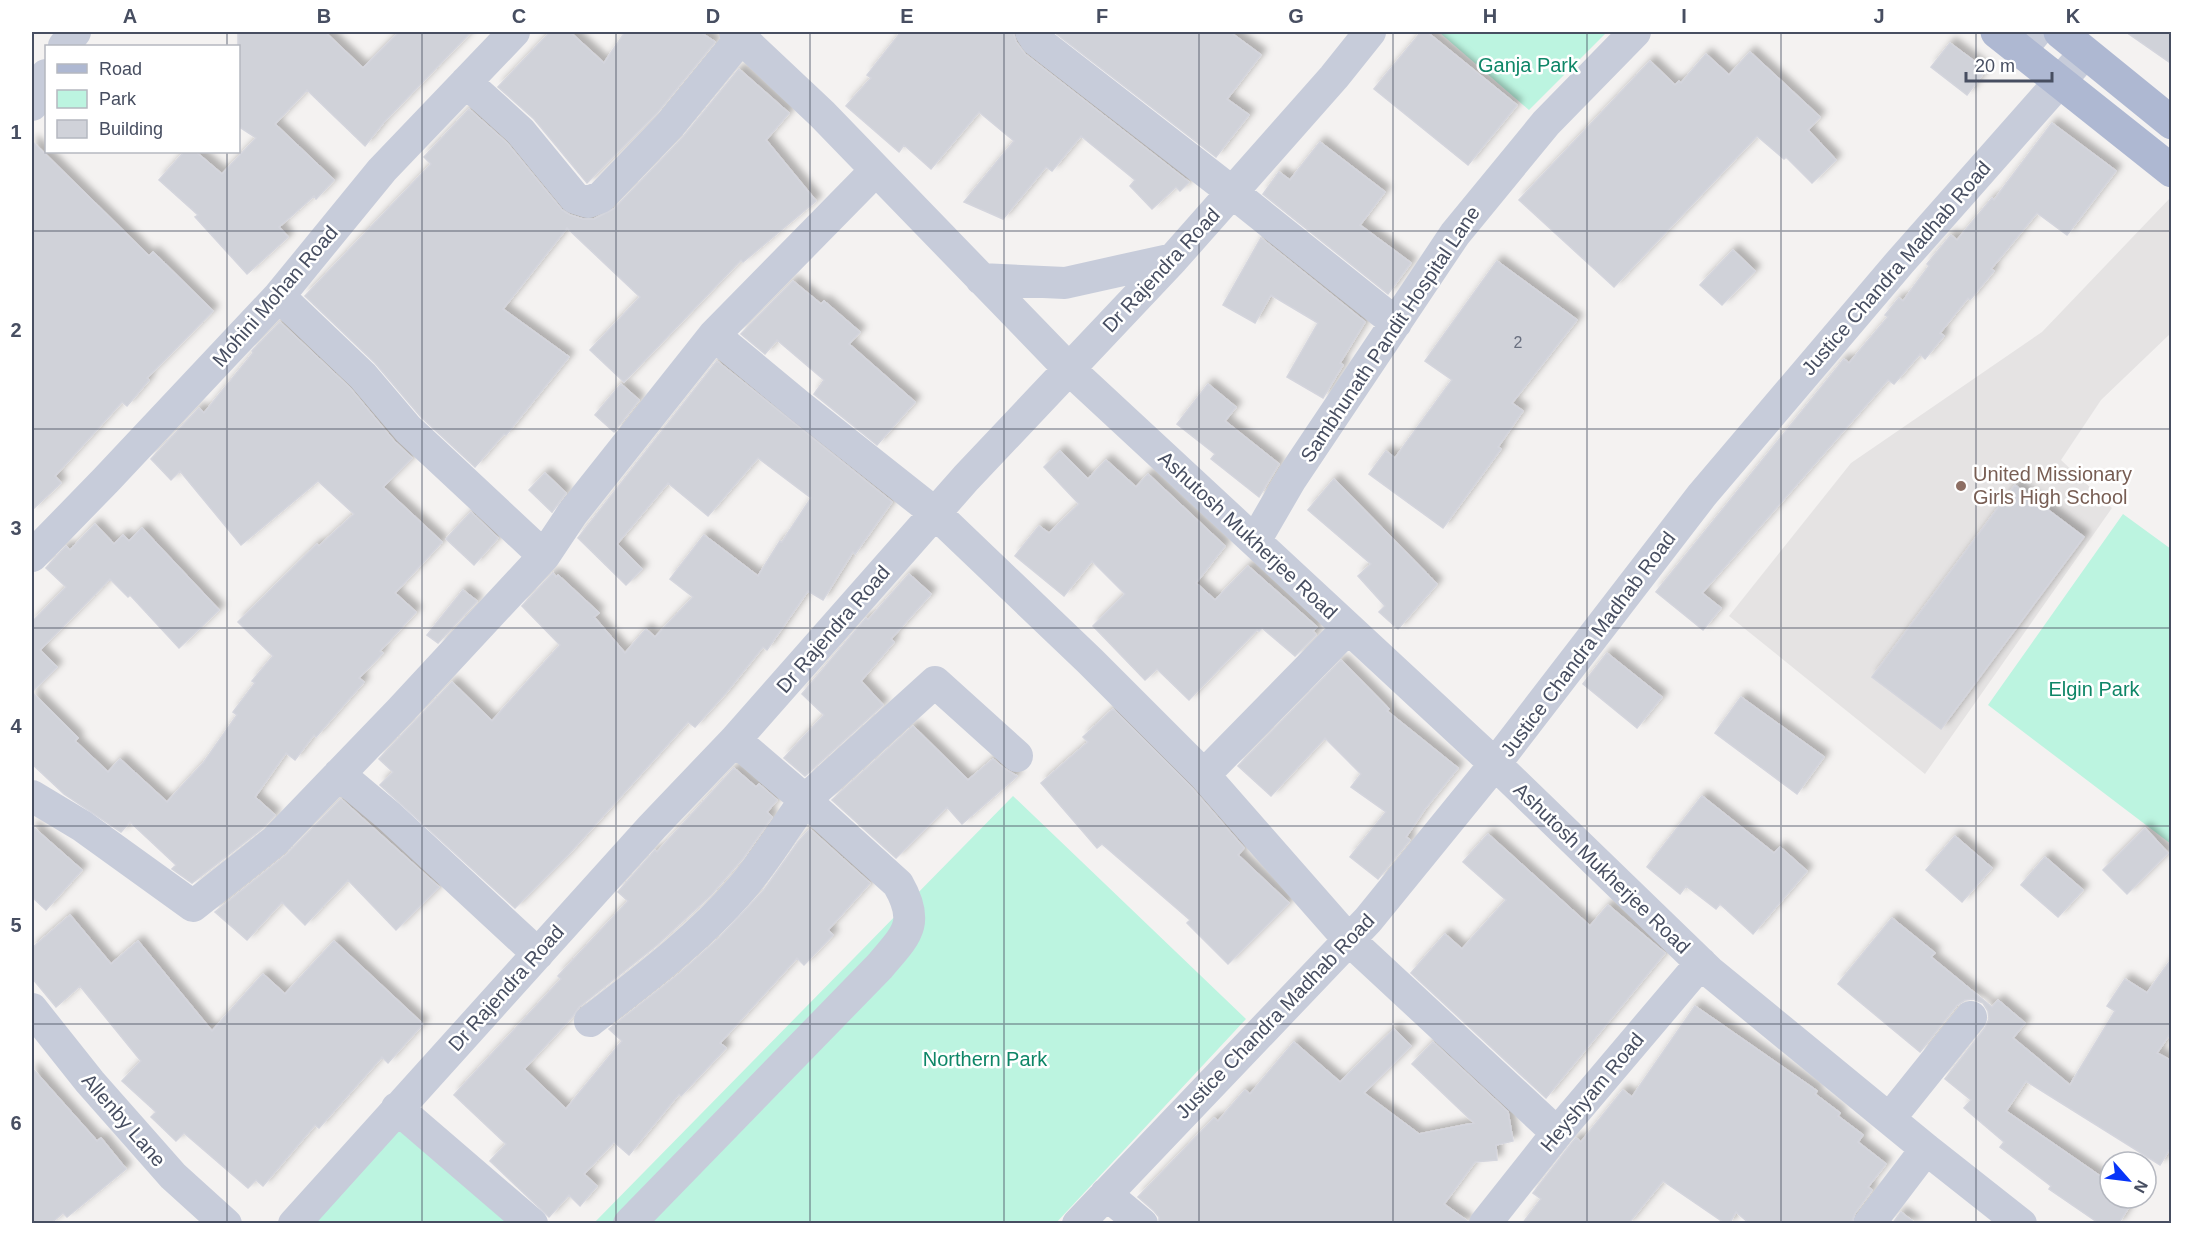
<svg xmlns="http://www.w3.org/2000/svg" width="2203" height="1255" font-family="Arial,sans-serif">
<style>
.education{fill:#e5e3e3}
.green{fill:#bcf4e0}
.building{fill:#d0d2d9;stroke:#d4d5dd;stroke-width:1.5;filter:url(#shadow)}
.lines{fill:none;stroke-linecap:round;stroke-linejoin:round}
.street{stroke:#c7ccda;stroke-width:32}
.primary{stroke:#aeb8d2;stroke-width:33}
.grid{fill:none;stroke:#474e61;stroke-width:1.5;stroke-opacity:0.55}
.education-dot{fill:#8d6e63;stroke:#fff;stroke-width:2}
.labels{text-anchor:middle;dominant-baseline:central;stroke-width:5;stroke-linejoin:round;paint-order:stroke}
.number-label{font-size:16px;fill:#696f7f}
.park-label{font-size:20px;fill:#0e8667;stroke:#fff}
.street-label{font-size:20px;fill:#474e61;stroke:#fff}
.education-label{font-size:20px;fill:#785e54;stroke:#fff;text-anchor:start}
.neatline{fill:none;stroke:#474e61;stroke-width:2}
.grid-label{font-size:20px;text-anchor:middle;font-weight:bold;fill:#474e61}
</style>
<defs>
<filter id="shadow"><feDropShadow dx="5.5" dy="-5.5" stdDeviation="3" flood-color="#0004"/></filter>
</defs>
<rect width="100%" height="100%" fill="#f4f2f1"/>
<path class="education" d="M2171,197v136l-70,67 -40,60 51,48 -187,266 -196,-158 122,-153 191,-131z"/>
<path class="green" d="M1439,32h168l-78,78z
M2123,514l48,35v295l-183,-139z
M1013,796l233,223 -190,204 -463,1z
M398,1117l131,107h-224z"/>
<path class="building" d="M238,32h87l38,36 36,-36h72l-87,90 -19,24 -58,-56 -32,34 59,56 -18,19 -2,-3 -35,31 9,10 -41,37 -52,-57 3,-2 -39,-35 25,-28h12l26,22 34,-36 -18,-12z
M550,32h20l34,31 21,-31h75l15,10 -58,71 -70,70 -53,-64 -36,-32z
M901,32h112l3,10 9,12 164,128 -9,9 -4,-4 -24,22 -22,-23 5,-6 -54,-44 -29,35 -6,-4 -43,52 -39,-17 50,-61 -35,-29 -48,57 -27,-24 -5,7 -53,-46 25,-28 -4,-3z
M1054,32h176l31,23 -34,44 22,16 -33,42z
M1421,32h6l90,73 -49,60 -94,-76z
M2126,32h46v32z
M1950,43l36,27 -19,25 -36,-28z
M1750,52l70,65 -12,13 28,30 -24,23 -26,-26 -2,2 -27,-23 -143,151 -95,-87 131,-139 25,24 4,-4 2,2 25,-29 23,21z
M739,69l50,44 -23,27 50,61 -73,61 -2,-2 -117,122 -34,-32 50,-53 -73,-69 -64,81 66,48 -63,78 -2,-1 -29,33 -54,-50 -46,-54 -70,-67 126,-132 -7,-7 45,-48 38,34 55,67 8,5 13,4h11l20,-10 69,-72z
M2052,123l64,48 -49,64 -30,-22 -46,56 3,2 -24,29 -2,-2 -28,35 4,3 -19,23 -5,-5 -26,30 -6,-4 -186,213 19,15 -18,22 -47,-38 188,-233 5,4 39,-46 -3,-2 14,-17 4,3 26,-35 -2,-2 24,-29 6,5 35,-42 2,2z
M32,141l117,115 4,-4 60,59 -66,67 2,2 -22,26 -5,-4 -67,74 6,7 -29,27z
M1320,142l65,50 -25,33 51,38 -23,31 -125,-100 16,-22 11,8z
M1261,238l104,84 -25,41 3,2 -20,33 -36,-21 31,-54 -47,-28 -16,28 -32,-18z
M1733,250l22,21 -33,34 -22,-20z
M1497,261l80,59 -65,83 11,8 -25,36 3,2 -58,79 -74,-54 17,-23 9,7 57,-78 -27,-19z
M793,281l28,23 3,-3 36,31 -11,12 66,58 -38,43 -63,-51 10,-14 -47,-40 -12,14 -24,-20z
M280,322l70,66 44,53 18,17 -29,29 59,55 -47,51 21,19 -36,39 3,2 -24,25 5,4 -21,24 -27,31 -2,-2 -19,25 -9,-7 -31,44 20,18 -12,13 -71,55 -20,-14 4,-4 -46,-43 -9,10 -57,-38 -32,-30v-142l34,-35 -20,-19 20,-22 4,4 25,-26 19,20 9,-9 6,6 13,-13 77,82 -40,38 -49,-53 -2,2 -18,-18 -70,71 17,17 -25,25 46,46 -3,3 33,31 12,-13 47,43 37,-40 33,-47 -4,-3 22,-29 -3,-2 21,-25 -35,-34 79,-78 2,2 35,-32 -36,-33 -77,64 -61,-74 -9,9 -20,-21 48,-51 5,5 49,-60 -1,-2z
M717,361l175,141 -37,52 -2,-2 -30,48 -15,-9 -41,59 -4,-3 -37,46 -31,34 -7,-5 -120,133 -53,53 -135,-123 13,-13 -14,-13 73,-77 40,39 68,-76 -38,-39 31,-33 3,4 2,-2 41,38 -5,4 31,36 21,-24 9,8 38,-40 -23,-18 34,-44 54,41 22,-35 2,1 29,-44 -53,-40 -50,58 -40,-33 -51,61 25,25 -16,16 -48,-47z
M621,384l18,16 -25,32 -19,-17z
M1208,384l28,23 -11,14 54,43 -20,33 -48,-38 4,-5 -38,-30z
M1060,451l28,28 18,-19 30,27 12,-13 77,72 -29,37 19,17 33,-34 69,61 -4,4 3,4 -21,21 -33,-28 -3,3 -2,-1 -68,70 -32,-31 -12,11 -52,-54 32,-32 -33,-33 -28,35 -49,-40 24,-30 10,7 30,-29 -35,-37z
M545,473l21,20 -14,19 -23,-22z
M1334,479l103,105 -39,45 -19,-17 6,-6 -27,-30 13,-12 -63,-54z
M2015,485l69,52 -143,192 -69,-52z
M471,512l27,26 -24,27 -28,-26z
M909,574l22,20 -40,45 3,3 -33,39 22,24 -78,71 -21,-18 40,-43 -22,-21 64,-76 2,2z
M463,590l14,11 -39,42 -11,-8z
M1607,653l55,44 -25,31 -54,-44z
M1341,660l48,49 -2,2 71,57 -33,41 -19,28 4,3 -32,39 -28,-22 36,-45 -35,-25 10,-13 -36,-36 -54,58 -33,-30z
M1741,697l83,60 -27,37 -82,-61z
M1113,709l78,78 53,61 -6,7 51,48 -61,61 -41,-41 3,-3 -88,-76 -5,4 -56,-65 47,-41 -5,-5z
M913,726l55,54 25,-21 12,10 12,7 -55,48 -15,-17 -51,51 -64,-58z
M734,768l22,19 3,-3 18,16 -10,12 5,5 -28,40 -33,38 -54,50 -78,62 -6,9 -49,53 42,40 56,-68 -13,-12 71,-56 39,-35 45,-48 34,-48 12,-13 60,54 -42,47 5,5 -29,30 -7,-7 -77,85 6,5 -45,48 -2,-2 -50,61 -15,-13 -30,32 13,12 -17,20 -11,-11 -20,22 -59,-56 16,-17 -52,-49 107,-116 -3,-3 70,-75 -10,-9 37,-42 2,2z
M1702,796l72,57 6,-6 27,24 -54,63 -33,-30 -4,5 -30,-23 -6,8 -33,-27z
M341,799l98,88 -43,43 -48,-50 -43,45 -23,-23 -35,38 -32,-28 71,-57z
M32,826l50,44 -36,40 -14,-13z
M2145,828l23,25 -41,41 -24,-24z
M1488,834l102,92 18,-21 57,48 -119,145 -135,-125 34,-39 17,15 44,-49 -43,-38z
M1955,836l37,32 -30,34 -36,-32z
M2045,857l38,33 -25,27 -37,-32z
M70,915l41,49 27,-23 74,90 51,-57 22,20 49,-53 89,83 -35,39 -6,-6 -63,71 -4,-3 -52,61 -7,-6 -8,8 -64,-55 -8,8 -25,-24 5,-5 -34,-31 19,-20 -61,-75 -24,21 -24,-29v-30z
M1892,918l43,35 -4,4 61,50 6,-7 27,23 -12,15 57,47 45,-74 -8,-5 18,-27 22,14 25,-35v73l-15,22 15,8 -1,86 -11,18 -134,-84 -20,30 104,72v15h25l-17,26h-18l-51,-35 2,-3 -51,-39 4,-5 -40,-34 7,-8 -26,-21 40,-51 4,-9 -1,-8 -5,-8 -10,-4 -8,1 -8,5 -37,47 -82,-68z
M1695,1006l122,85 -2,3 25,19 -2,3 25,19 -5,7 28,22 -18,23 4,3 -17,23 -4,11h-101l-14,-12 -7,12h-3l-63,-43 -35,43h-106l19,-25 -8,-6 38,-49 5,-6 5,4 42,-52 9,7z
M1394,1029l17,17 -47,47 55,41 55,-11 -62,-59 21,-22 75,70 5,29 -17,4 1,15 -22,2 -31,42 23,17v3h-308v-7l-5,-6 -16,-14 76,-79 4,3 27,-31 5,4 44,-52 46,40z
M32,1068l65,73 4,-3 25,31 -59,48 -4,-4 -13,11h-18z
M1901,1212l15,12h-24z"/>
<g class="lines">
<path class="street" d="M735,32l87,82 247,255 426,395 214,207 217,178 95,75
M1031,32l5,8 196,152 164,131
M64,46l11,-14
M2020,51l16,-19
M466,82l54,49 55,67 13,4 13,-5 69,-72 71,-87
M32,105l14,-30
M981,279l84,4 108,-24
M279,296l84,80 45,53 136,127
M714,335l87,72 134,106 155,148 114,114 144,164 209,194
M1255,541l36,-62 164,-245 91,-111 89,-91
M32,556l74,-76 173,-184 103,-126 132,-138
M735,740l70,60 130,-118 82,74
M339,774l50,42 149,138
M1204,775l144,-147
M32,796l50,30 111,80 82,-65 125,-130 144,-155 28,-42 142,-179 162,-165
M32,1009l58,73 83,94 53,48
M590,1021c53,-41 107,-81 151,-132 24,-27 43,-60 64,-89l93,84c23,40 8,51 -18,82l-251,258
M397,1108l135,116
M1890,1118l81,-101
M1106,1194l36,30
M294,1224l358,-397 83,-87 231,-262 207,-219 161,-182 36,-45
M1078,1224l290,-304 127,-156 207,-269 199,-234 184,-208
M1485,1224l72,-91 144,-170
M1869,1224l57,-75"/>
<path class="primary" d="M1997,32l175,139
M2060,32l112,91"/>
</g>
<path class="grid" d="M227,32v14M422,32v1192M616,32v1192M810,32v1192M1004,32v1192M1199,32v1192M1393,32v1192M1587,32v1192M1781,32v1192M1976,32v1192M227,152v1072M32,231h2140M32,429h2140M32,628h2140M32,826h2140M32,1024h2140"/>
<circle class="education-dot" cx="1961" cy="486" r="6"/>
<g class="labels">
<g class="number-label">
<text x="1518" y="342">2</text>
</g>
<g class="park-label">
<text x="1528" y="65">Ganja Park</text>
<text x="2094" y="689">Elgin Park</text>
<text x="985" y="1059">Northern Park</text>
</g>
<g class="street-label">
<text transform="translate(1896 268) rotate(-49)">Justice Chandra Madhab Road</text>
<text transform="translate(1161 270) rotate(-47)">Dr Rajendra Road</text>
<text transform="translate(275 296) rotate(-49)">Mohini Mohan Road</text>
<text transform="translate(1390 334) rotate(-56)">Sambhunath Pandit Hospital Lane</text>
<text transform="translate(1248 535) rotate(43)">Ashutosh Mukherjee Road</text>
<text transform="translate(833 629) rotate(-49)">Dr Rajendra Road</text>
<text transform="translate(1588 644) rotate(-53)">Justice Chandra Madhab Road</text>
<text transform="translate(1602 868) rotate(44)">Ashutosh Mukherjee Road</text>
<text transform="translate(506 988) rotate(-48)">Dr Rajendra Road</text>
<text transform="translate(1275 1016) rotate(-46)">Justice Chandra Madhab Road</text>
<text transform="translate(1592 1092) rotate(-50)">Heyshyam Road</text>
<text transform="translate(124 1120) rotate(49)">Allenby Lane</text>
</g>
<g class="education-label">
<text x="1973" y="474">United Missionary<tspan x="1973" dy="23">Girls High School</tspan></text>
</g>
</g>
<rect width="2203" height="1255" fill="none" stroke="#ffffff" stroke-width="66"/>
<rect x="45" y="45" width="195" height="108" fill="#ffffff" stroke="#b5b8c0" stroke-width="1.5"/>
<rect x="57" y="64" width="30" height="9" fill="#aeb8d2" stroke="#b5b8c0" stroke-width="1.5"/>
<text x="99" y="75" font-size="18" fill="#474e61">Road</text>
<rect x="57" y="90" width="30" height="18" fill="#bcf4e0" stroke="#b5b8c0" stroke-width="1.5"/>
<text x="99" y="105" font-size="18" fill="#474e61">Park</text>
<rect x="57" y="120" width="30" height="18" fill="#d0d2d9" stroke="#b5b8c0" stroke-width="1.5"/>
<text x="99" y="135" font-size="18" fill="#474e61">Building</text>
<g transform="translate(2128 1180) rotate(118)"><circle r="28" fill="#ffffff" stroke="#b5b8c0" stroke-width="1.5"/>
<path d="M0-4.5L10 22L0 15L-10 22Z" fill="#0734f8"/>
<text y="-9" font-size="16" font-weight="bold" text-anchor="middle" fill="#474e61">N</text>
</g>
<path d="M1966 72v9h86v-9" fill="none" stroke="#474e61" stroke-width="3"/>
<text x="1975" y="72" font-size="18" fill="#474e61" stroke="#ffffff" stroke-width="4.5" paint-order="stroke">20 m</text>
<rect x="33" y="33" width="2137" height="1189" class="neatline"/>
<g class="grid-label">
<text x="130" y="23">A</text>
<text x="324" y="23">B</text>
<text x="519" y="23">C</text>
<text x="713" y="23">D</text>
<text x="907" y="23">E</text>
<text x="1102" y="23">F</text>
<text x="1296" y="23">G</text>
<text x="1490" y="23">H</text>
<text x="1684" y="23">I</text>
<text x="1879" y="23">J</text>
<text x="2073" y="23">K</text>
<text x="16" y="139">1</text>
<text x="16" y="337">2</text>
<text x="16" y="535">3</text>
<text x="16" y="733">4</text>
<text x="16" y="932">5</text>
<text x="16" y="1130">6</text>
</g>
</svg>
